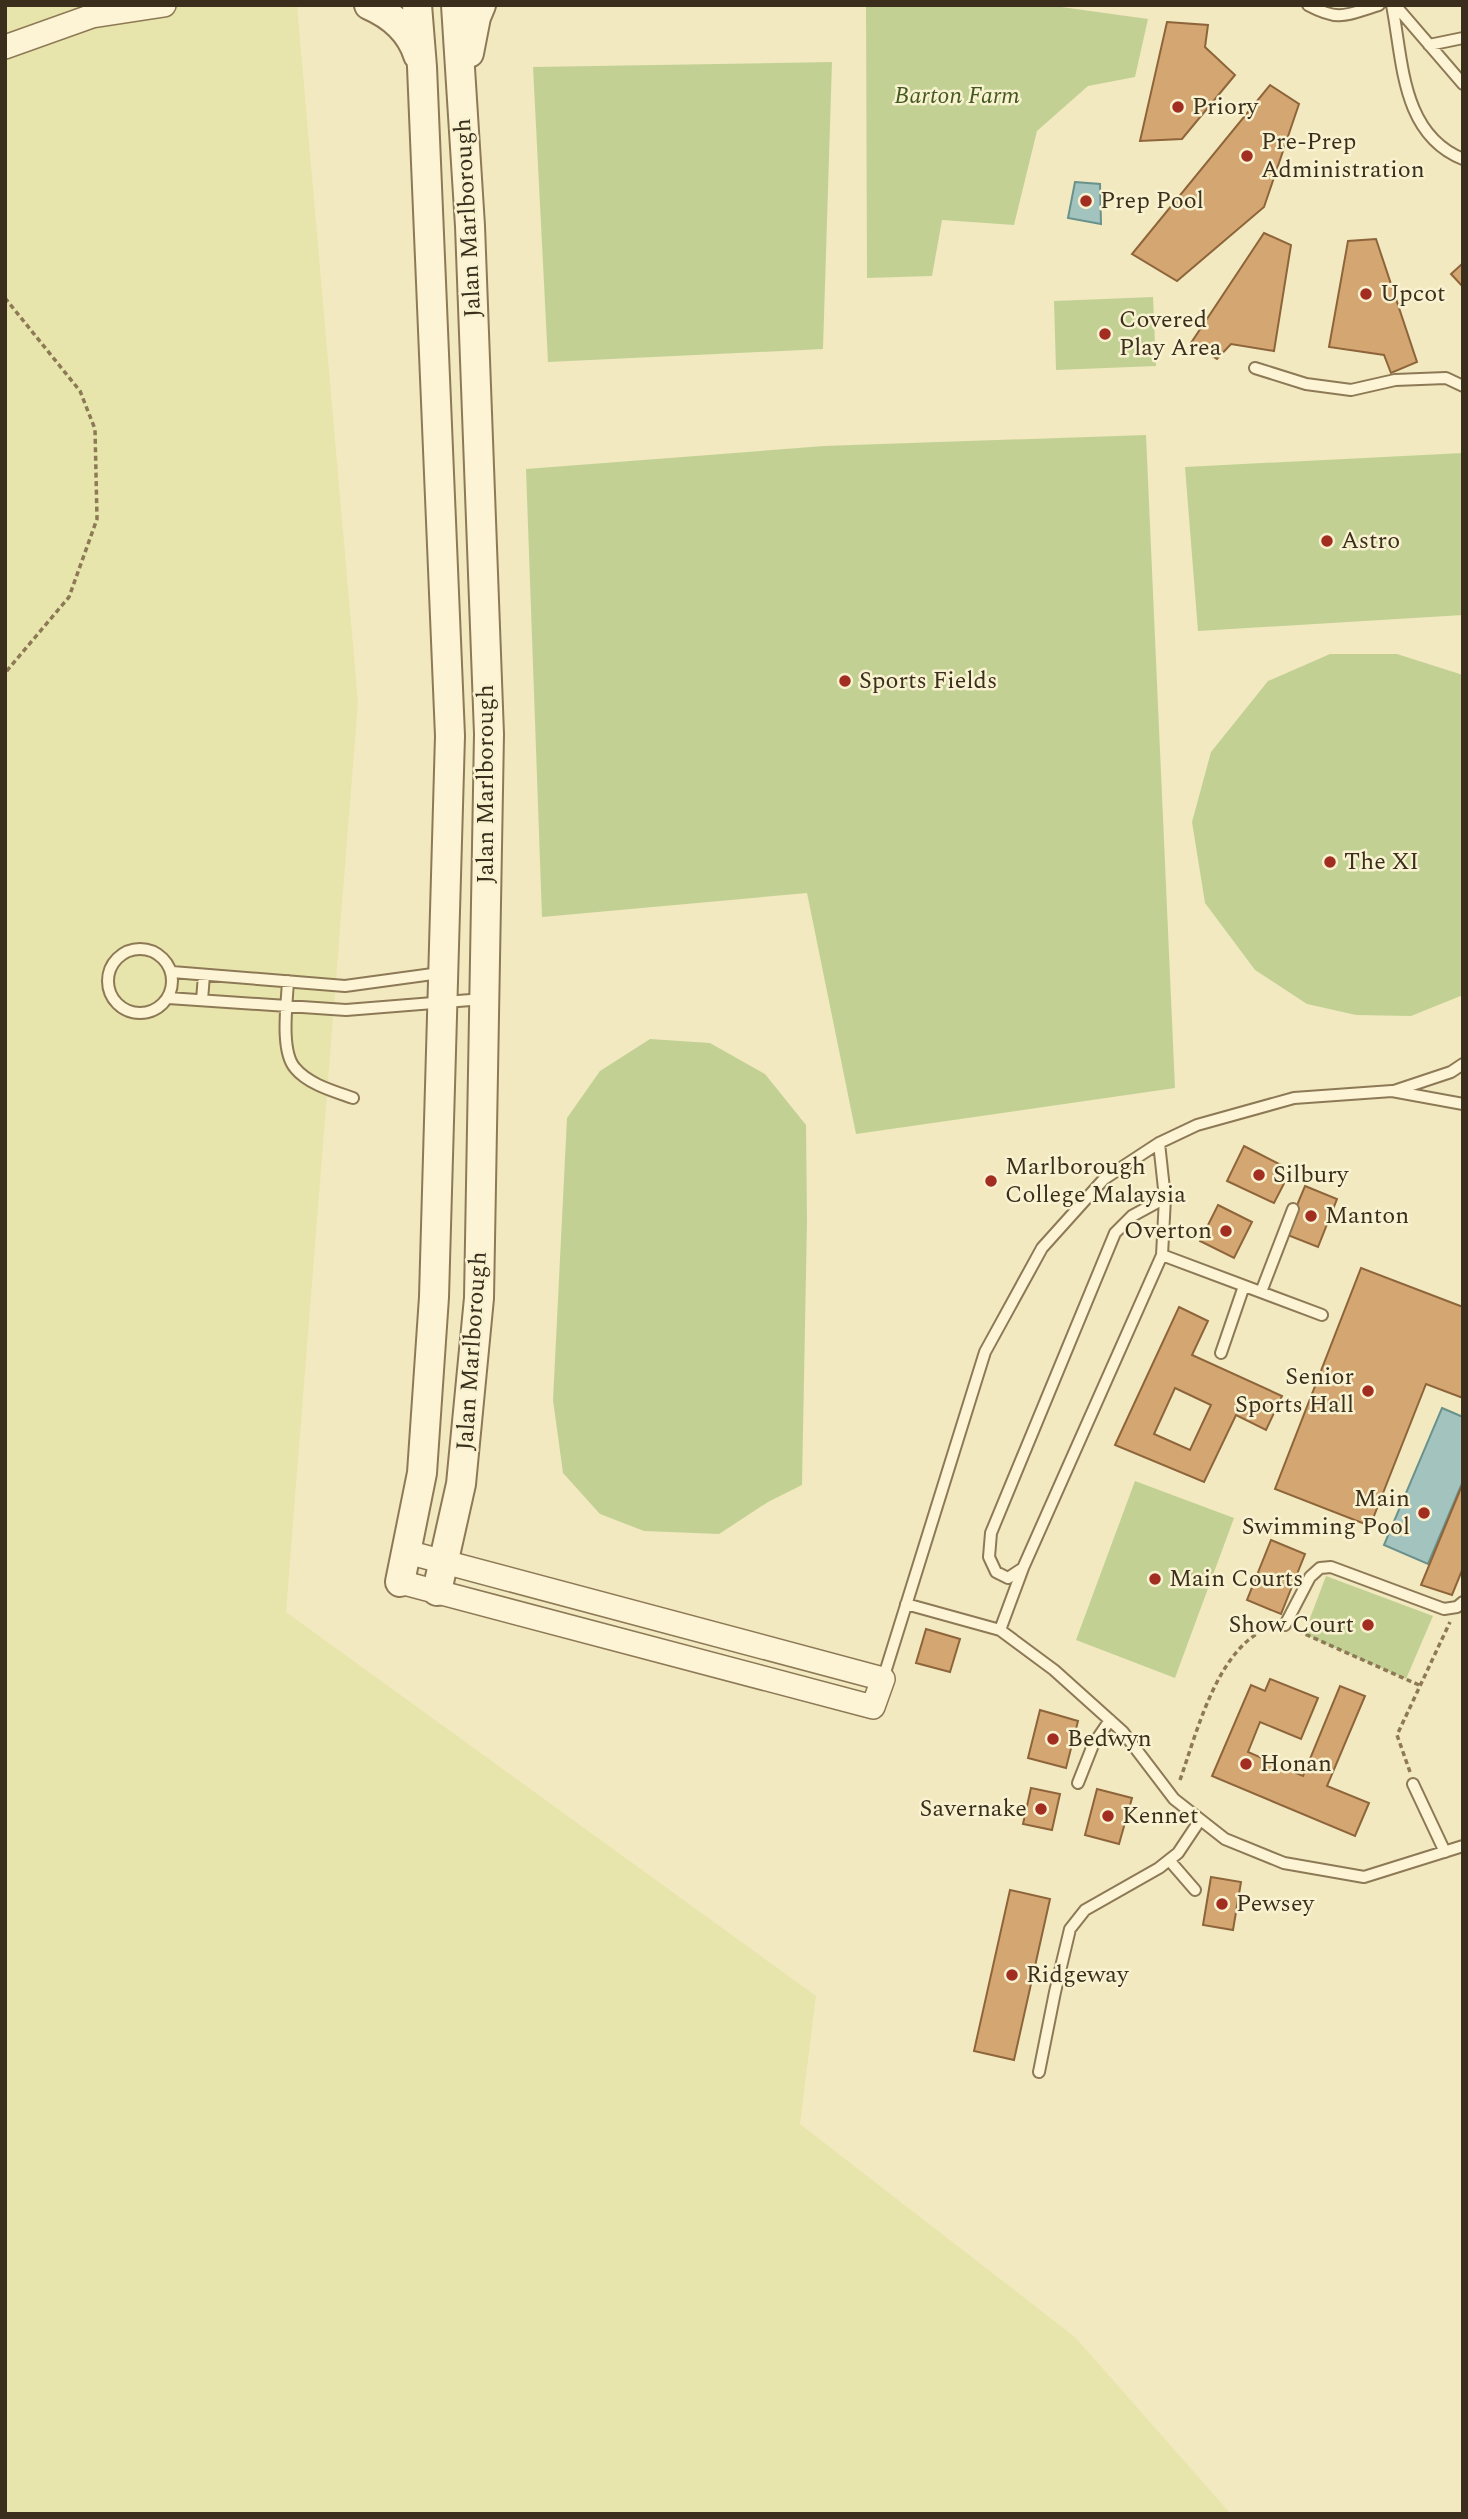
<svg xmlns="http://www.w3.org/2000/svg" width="1468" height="2519" font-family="Spectral,serif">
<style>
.farmland{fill:#e8e5ac}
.green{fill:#c2d193}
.water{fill:#a3c3be;stroke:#69928d;stroke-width:2}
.building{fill:#d4a672;stroke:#8e653a;stroke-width:2;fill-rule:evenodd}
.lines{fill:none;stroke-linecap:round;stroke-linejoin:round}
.service-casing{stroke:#8d7956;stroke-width:14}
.minor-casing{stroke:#8d7956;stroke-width:26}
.tertiary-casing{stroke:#8d7956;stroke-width:32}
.path{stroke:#8d7956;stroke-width:3.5;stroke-dasharray:5 3.5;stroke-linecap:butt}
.service{stroke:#fcf4d4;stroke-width:10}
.minor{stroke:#fcf4d4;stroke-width:23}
.tertiary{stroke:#fcf4d4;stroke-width:28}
.poi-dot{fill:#a12e20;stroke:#f8f2d0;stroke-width:2.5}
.labels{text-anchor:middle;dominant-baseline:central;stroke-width:5;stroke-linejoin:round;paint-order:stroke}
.park-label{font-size:24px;font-style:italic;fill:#445920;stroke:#f8f2d0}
.poi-label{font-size:24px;fill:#3b2e1c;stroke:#f8f2d0;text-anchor:start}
.street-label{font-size:24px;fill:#3b2e1c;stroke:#f8f2d0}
</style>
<rect width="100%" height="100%" fill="#f2e9c0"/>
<path class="farmland" d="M5,5h292l61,697 -72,910 530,384 -16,128 275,213 156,177h-1226z"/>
<path class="green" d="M866,5h181l101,14 -13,58 -47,9 -51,45 -23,94 -72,-5 -10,56 -65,2z
M832,62l-9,287 -275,13 -15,-295z
M1153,297l3,69 -100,4 -2,-69z
M1146,435l29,653 -319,46 -49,-241 -265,24 -16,-448 298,-23z
M1463,453v162l-265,16 -13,-164z
M1330,654h67l66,21v320l-52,21 -55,-1 -49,-11 -52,-34 -50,-67 -13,-81 19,-70 57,-71z
M650,1039l60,4 55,31 41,51 1,95 -5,265 -34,17 -49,32 -75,-3 -44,-17 -37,-41 -10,-73 14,-282 33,-47z
M1135,1481l99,37 -59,160 -99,-38z
M1326,1576l107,40 -27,63 -102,-45z"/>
<path class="water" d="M1075,182l25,2 1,40 -33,-6z
M1442,1408l21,9v64l-35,83 -44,-19z"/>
<path class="building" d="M1167,22l41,3 -3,22 30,28 -53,64 -42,2z
M1270,85l29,19 -35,103 -87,74 -45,-27z
M1264,233l27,12 -17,106 -43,-7 -14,15 -26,-16z
M1376,239l41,123 -26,11 -7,-18 -55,-8 19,-106z
M1463,263v24l-12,-13z
M1244,1146l47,24 -17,33 -47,-22z
M1305,1186l32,13 -19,48 -33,-13z
M1218,1205l34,17 -18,36 -34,-17z
M1361,1268l102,39v91l-37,-14 -56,142 -95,-37z
M1179,1307l29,14 -16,34 90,41 -16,34 -30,-15 -32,67 -89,-37zM1175,1388l36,17 -21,45 -36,-16z
M1463,1483v85l-11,27 -31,-10z
M1271,1540l34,14 -24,60 -34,-14z
M926,1629l34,10 -10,33 -34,-9z
M1270,1679l48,19 -17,41 -41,-17 -12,30 55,24 37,-90 25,10 -38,90 42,17 -14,33 -143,-60 39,-91 14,6z
M1040,1710l38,11 -12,47 -38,-10z
M1031,1788l29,6 -8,36 -29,-6z
M1097,1789l35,9 -13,46 -34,-9z
M1211,1877l30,5 -8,48 -30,-5z
M1010,1890l40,9 -36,161 -40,-9z"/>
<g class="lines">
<g class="service-casing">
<path id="service" d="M1308,5c32,17 38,10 71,0
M1392,5c11,56 9,129 71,154
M1395,5l68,79
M1429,45l34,-7
M1255,368l51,16 45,6 44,-10 51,-2 17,8
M108 981a32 32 0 1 1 64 0a32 32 0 1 1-64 0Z
M172,972l173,14 95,-13
M288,981c-1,22 -8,70 7,87 13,16 38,23 58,30
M168,998l178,12 137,-11
M202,1000l2,-25
M1394,1091l57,-19 12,-8
M1162,1255l160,60
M1261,1292l32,-83
M1221,1353l23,-67
M1023,1568l-15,10 -12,-6 -7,-15 2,-24 124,-300 17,-17 33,-18
M906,1604l94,26 54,40 69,62 51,67 51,40 59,24 80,14 99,-31
M1285,1625l25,-48 10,-9 11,-1 113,42 13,-2 6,-5
M1000,1630l23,-62 139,-313 3,-57 -6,-55
M883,1679l102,-327 57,-104 62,-69 55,-36 38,-18 97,-27 98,-7 71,13
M1078,1783l15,-38 17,-25
M1413,1784l32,68
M1169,1860l26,30
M1039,2072l16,-80 15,-63 15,-19 74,-42 19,-15 22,-33"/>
</g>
<g class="minor-casing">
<path id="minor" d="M5,47l87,-31 72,-11
M400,1582l473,125 10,-28 -476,-127"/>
</g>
<g class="tertiary-casing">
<path id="tertiary" d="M369,5c23,10 41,25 49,50
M469,53l7,-36 5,-12
M400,1582l22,-109 12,-176 16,-561 -28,-669 -5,-62
M437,1591l24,-107 18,-186 10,-564 -19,-508 -14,-221"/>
</g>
<path class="path" d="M5,298l75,93 15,38 2,90 -28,78 -64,76
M1298,1631l121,54
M1410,1772l-13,-37 53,-113
M1180,1780c17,-48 38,-135 91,-153"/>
<use href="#service" class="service"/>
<use href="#minor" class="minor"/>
<use href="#tertiary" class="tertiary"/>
</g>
<g class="poi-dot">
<circle cx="1178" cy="107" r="7"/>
<circle cx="1247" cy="156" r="7"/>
<circle cx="1086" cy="201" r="7"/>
<circle cx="1366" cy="294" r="7"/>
<circle cx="1105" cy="334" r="7"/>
<circle cx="1327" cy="541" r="7"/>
<circle cx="845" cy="681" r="7"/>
<circle cx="1330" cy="862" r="7"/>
<circle cx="1259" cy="1175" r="7"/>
<circle cx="991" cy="1181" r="7"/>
<circle cx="1311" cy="1216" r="7"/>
<circle cx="1226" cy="1231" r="7"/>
<circle cx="1368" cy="1391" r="7"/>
<circle cx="1424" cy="1513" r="7"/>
<circle cx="1155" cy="1579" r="7"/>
<circle cx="1368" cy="1625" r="7"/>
<circle cx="1053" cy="1739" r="7"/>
<circle cx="1246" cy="1764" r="7"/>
<circle cx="1041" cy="1809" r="7"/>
<circle cx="1108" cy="1816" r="7"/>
<circle cx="1222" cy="1904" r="7"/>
<circle cx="1012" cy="1975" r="7"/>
</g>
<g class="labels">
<g class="park-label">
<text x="957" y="96">Barton Farm</text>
</g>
<g class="poi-label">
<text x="1192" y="107">Priory</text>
<text x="1261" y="142">Pre-Prep<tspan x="1261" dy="28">Administration</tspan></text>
<text x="1100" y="201">Prep Pool</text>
<text x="1380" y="294">Upcot</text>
<text x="1119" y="320">Covered<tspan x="1119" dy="28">Play Area</tspan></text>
<text x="1341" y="541">Astro</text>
<text x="859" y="681">Sports Fields</text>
<text x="1344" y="862">The XI</text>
<text x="1005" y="1167">Marlborough<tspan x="1005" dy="28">College Malaysia</tspan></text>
<text x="1273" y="1175">Silbury</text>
<text x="1325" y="1216">Manton</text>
<text x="1212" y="1231" text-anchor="end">Overton</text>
<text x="1354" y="1377" text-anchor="end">Senior<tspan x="1354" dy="28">Sports Hall</tspan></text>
<text x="1410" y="1499" text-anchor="end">Main<tspan x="1410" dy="28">Swimming Pool</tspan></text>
<text x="1169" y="1579">Main Courts</text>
<text x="1354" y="1625" text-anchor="end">Show Court</text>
<text x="1067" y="1739">Bedwyn</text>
<text x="1260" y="1764">Honan</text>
<text x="1027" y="1809" text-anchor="end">Savernake</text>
<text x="1122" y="1816">Kennet</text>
<text x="1236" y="1904">Pewsey</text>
<text x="1026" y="1975">Ridgeway</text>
</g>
<g class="street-label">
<text transform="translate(468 218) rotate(-93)">Jalan Marlborough</text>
<text transform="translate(486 784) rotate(-90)">Jalan Marlborough</text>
<text transform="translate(472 1351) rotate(-86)">Jalan Marlborough</text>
</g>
</g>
<rect width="1468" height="2519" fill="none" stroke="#3b2e1c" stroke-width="14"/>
</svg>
